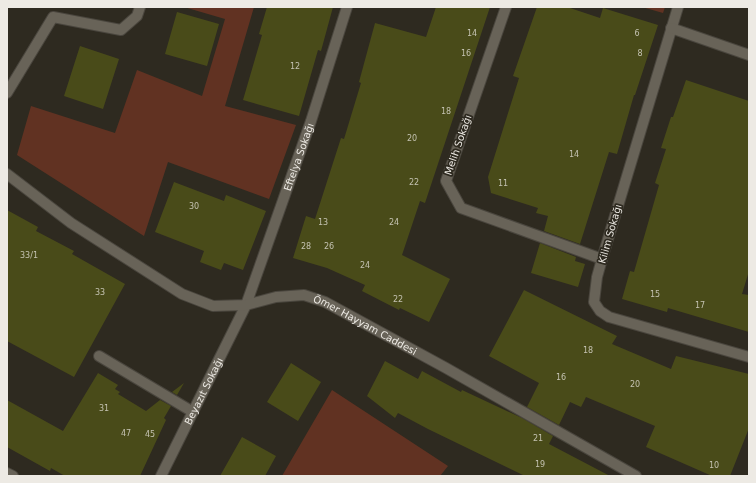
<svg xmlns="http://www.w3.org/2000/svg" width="756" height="483" font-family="'DejaVu Sans',sans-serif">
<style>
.green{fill:#613222}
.building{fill:#494b19}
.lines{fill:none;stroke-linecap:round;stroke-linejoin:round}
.service-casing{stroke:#4a463e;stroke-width:12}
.minor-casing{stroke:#4a463e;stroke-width:12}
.tertiary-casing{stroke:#4a463e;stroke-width:12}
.service{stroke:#686358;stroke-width:10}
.minor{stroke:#686358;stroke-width:10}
.tertiary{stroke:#686358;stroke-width:10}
.labels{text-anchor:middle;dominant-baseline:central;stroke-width:3.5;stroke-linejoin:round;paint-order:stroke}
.number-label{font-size:8px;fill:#c4c2b1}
.street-label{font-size:10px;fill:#edeae4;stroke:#2e2a20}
</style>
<rect width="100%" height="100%" fill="#2e2a20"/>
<path class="green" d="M184,7h70l-29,99 71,19 -27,74 -101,-37 -24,74 -127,-81 14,-49 84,27 22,-63 65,26 23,-77z
M642,7h23l-2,6z
M332,390l116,76 -8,10h-158z"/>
<path class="building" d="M267,7h66l-12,44 -3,-1 -19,66 -56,-16 19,-65 -3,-1z
M436,7h54l-65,196 -5,-2 -18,54 48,24 -21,43 -29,-14 -1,2 -37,-19 3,-6 -38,-17 -34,-10 13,-42 9,3 26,-81 3,1 17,-56 -2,-1 16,-59 51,14z
M537,7h30l33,11 3,-10 55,17 -23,70h-1l-17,59 -8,-2 -29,92 -36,-13 4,-15 -12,-3 2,-5 -47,-15 -3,-16 31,-99 -6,-2z
M177,12l42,12 -12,42 -42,-12z
M80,46l39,13 -16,50 -39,-13z
M686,80l63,21v170l-7,23 7,1v37l-81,-24 -1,4 -45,-13 8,-28 4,1 25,-87 -4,-2 11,-34 -5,-1 10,-31h2z
M174,182l50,19 2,-6 40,16 -23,59 -19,-7 -3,7 -21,-8 4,-11 -49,-19z
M7,210l31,17 -2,4 38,20 -2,3 53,30 -51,93 -67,-36z
M540,243l36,14 -1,4 10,3 -7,23 -47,-14z
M524,290l93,46 -5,8 59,25 5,-13 73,18v54l-19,48h-18l-66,-29 9,-21 -69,-29 -5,10 -11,-5 -11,23 -32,-18 12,-24 -50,-27z
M385,361l33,18 4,-8 39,21 1,-2 60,28 31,18 -4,8 61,32h-85l-97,-47 -30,-16 -3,5 -28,-22z
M291,363l30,19 -23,39 -31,-19z
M98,373l20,12 -3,4 5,3 -2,2 28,17 14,-11 11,6 -7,12 2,2 -26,56h-75l-14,-8 -1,3 -43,-24v-47l56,31z
M184,383l-7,12 -5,-3z
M242,437l34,19 -11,20h-45z"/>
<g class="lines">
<g class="service-casing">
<path id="service" d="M99,356l94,56"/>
</g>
<g class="minor-casing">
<g id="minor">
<path d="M506,7l-60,174 15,27 141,51"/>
<path d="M678,7l-76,252 -5,18 -3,25 6,9 9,6 140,40"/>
<path d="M671,28l78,27"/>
<path d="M7,93l46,-76 68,13 16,-14 3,-9"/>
<path d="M7,473l6,3"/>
<path id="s1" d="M161,476l85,-171 65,-184 36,-114"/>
</g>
</g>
<g class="tertiary-casing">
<g id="tertiary">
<path id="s2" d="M7,174l64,49 111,71 31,12 33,-1 30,-8 28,-2 21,7 121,66 190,108"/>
</g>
</g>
<use href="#service" class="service"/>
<use href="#minor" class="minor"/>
<use href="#tertiary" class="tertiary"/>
</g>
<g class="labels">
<g class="number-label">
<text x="472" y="33">14</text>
<text x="637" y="33">6</text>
<text x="466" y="53">16</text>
<text x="640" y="53">8</text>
<text x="295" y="66">12</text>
<text x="446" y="111">18</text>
<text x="412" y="138">20</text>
<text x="574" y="154">14</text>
<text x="414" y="182">22</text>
<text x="503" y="183">11</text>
<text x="194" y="206">30</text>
<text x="323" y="222">13</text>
<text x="394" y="222">24</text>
<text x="306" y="246">28</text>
<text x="329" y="246">26</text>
<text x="29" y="255">33/1</text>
<text x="365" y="265">24</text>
<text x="100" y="292">33</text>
<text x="655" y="294">15</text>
<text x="398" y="299">22</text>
<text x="700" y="305">17</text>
<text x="588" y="350">18</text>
<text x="561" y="377">16</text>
<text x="635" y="384">20</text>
<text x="104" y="408">31</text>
<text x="126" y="433">47</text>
<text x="150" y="434">45</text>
<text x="538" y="438">21</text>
<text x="540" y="464">19</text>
<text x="714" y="465">10</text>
</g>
<g class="street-label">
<text transform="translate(458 145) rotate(-71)">Melih Sokağı</text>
<text stroke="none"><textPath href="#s1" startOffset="348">Eftelya Sokağı</textPath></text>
<text transform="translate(610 234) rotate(-74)">Kilim Sokağı</text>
<text stroke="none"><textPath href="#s2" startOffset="406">Ömer Hayyam Caddesi</textPath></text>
<text stroke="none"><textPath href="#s1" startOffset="95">Beyazıt Sokağı</textPath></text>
</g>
</g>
<rect width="756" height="483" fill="none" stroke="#edeae4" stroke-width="16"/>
</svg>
